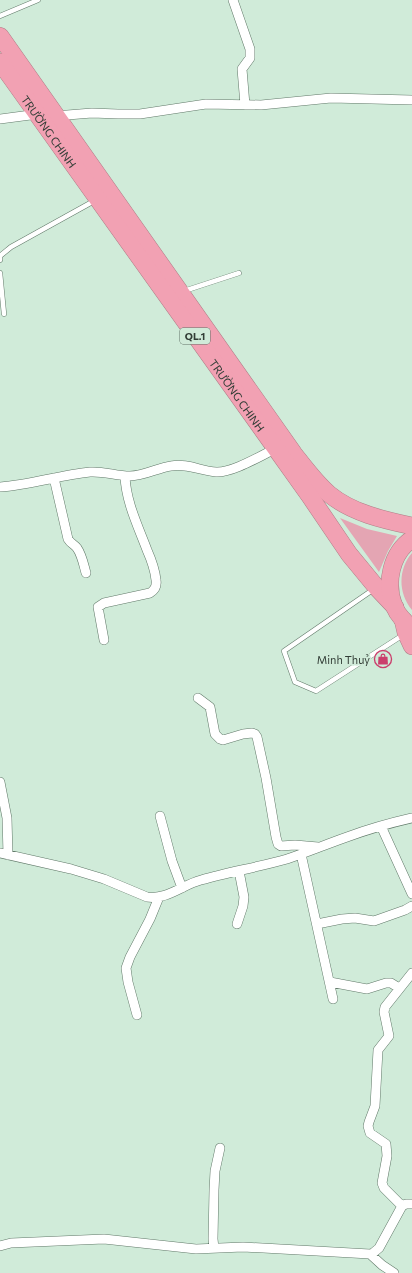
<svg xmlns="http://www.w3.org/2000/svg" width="412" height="1273" font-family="Commissioner,sans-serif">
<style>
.green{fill:#e4a5b3}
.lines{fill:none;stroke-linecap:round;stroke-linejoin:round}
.lane-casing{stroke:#617969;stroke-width:5.5}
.street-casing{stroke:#617969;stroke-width:10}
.highway-casing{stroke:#af7e87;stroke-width:18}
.lane{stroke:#fff;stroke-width:4.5}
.street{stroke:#fff;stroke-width:9}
.highway{stroke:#f2a1b3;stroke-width:17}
.labels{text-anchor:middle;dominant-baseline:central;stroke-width:3.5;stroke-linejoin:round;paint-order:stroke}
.shield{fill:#d0ebd9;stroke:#617167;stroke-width:1}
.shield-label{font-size:10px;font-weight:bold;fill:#323d36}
.street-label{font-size:11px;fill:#323d36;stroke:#d0ebd9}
.poi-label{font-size:11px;fill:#323d36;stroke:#d0ebd9;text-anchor:end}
</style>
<rect width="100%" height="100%" fill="#d0ebd9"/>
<path class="green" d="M340,518l27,11 30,7 -9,15 -9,21z
M412,553v57c-14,-17 -14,-41 0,-57z"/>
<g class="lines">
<g class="lane-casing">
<path id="lane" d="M0,16l38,-16
M0,260v-4l11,-9 83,-46
M0,273l4,41
M184,291l55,-18
M374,589l-90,62 11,31 21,9 87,-56"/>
</g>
<g class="street-casing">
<path id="street" d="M233,0l17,49v9l-8,11 3,36
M55,116l37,-3 26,1h22l66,-10 55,1 70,-7 81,2
M0,119l38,-5
M54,478l14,61c3,5 6,5 9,9 5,7 7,18 9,25
M0,487c30,-2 60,-12 90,-15 14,-1 26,4 40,4 14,0 27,-8 41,-10 16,-3 30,5 45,6 16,1 44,-16 59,-23
M104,640l-6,-33 6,-4 46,-10c5,-3 7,-7 6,-13 -1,-10 -5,-21 -9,-30 -9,-24 -21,-48 -22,-74
M198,698l12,9 5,27 5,5 3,1 20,-6 9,-1 3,1 2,3 9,41 10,59 2,7 3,2 14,-1 23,2
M0,782l7,36 1,37
M160,816l12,45 10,27
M381,826l31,68
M0,853l71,16 33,10 43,18c20,3 35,-12 54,-17 28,-8 58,-13 86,-21 21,-7 40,-15 60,-22 22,-8 43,-14 65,-19
M301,854l32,145
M237,924l6,-18 1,-9 -5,-26
M317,924l25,-5 13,-1 19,3 31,-11 7,-4
M330,982l37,7 19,-6h5l8,5
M137,1015l-9,-33 -2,-14 4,-11 20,-38 9,-22
M402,1206l-18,-18 -2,-5 5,-27 -1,-12 -16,-11 -2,-7 1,-4 6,-16 3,-56 11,-14 -5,-24 1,-5 27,-34
M0,1246l11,-3 93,-4 92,10 47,-2 127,7 3,-1 6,-5 23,-42 4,-2h6
M214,1248l-1,-9 1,-49 1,-19 5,-23
M370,1254l12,11 12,8"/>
</g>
<g class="highway-casing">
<g id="highway">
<path d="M0,36l294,418c11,14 22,29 35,40 23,19 55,26 83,32"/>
<path id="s1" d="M0,62l309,433 40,59 28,34 18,19"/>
<path d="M412,539c-21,14 -27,44 -18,67 4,10 11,16 18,22"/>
<path d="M403,620l3,13 6,13"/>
</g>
</g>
<use href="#lane" class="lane"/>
<use href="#street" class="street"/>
<use href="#highway" class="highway"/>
</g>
<defs>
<g id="shop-ring" transform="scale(0.9)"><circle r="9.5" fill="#d0ebd9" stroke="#cb3e6c" stroke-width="1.5"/><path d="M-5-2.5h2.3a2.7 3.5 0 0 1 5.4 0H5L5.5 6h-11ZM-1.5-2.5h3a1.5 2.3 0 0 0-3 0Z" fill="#cb3e6c"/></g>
</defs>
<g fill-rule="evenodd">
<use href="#shop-ring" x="383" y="659"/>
</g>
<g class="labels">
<rect class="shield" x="180" y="328" width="30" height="16" rx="3"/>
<g class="shield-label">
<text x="195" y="336">QL.1</text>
</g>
<g class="street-label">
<text stroke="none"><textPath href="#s1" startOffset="85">TRƯỜNG CHINH</textPath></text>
<text stroke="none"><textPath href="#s1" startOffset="409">TRƯỜNG CHINH</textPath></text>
</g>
<g class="poi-label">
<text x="370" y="659">Minh Thuỷ</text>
</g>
</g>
</svg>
